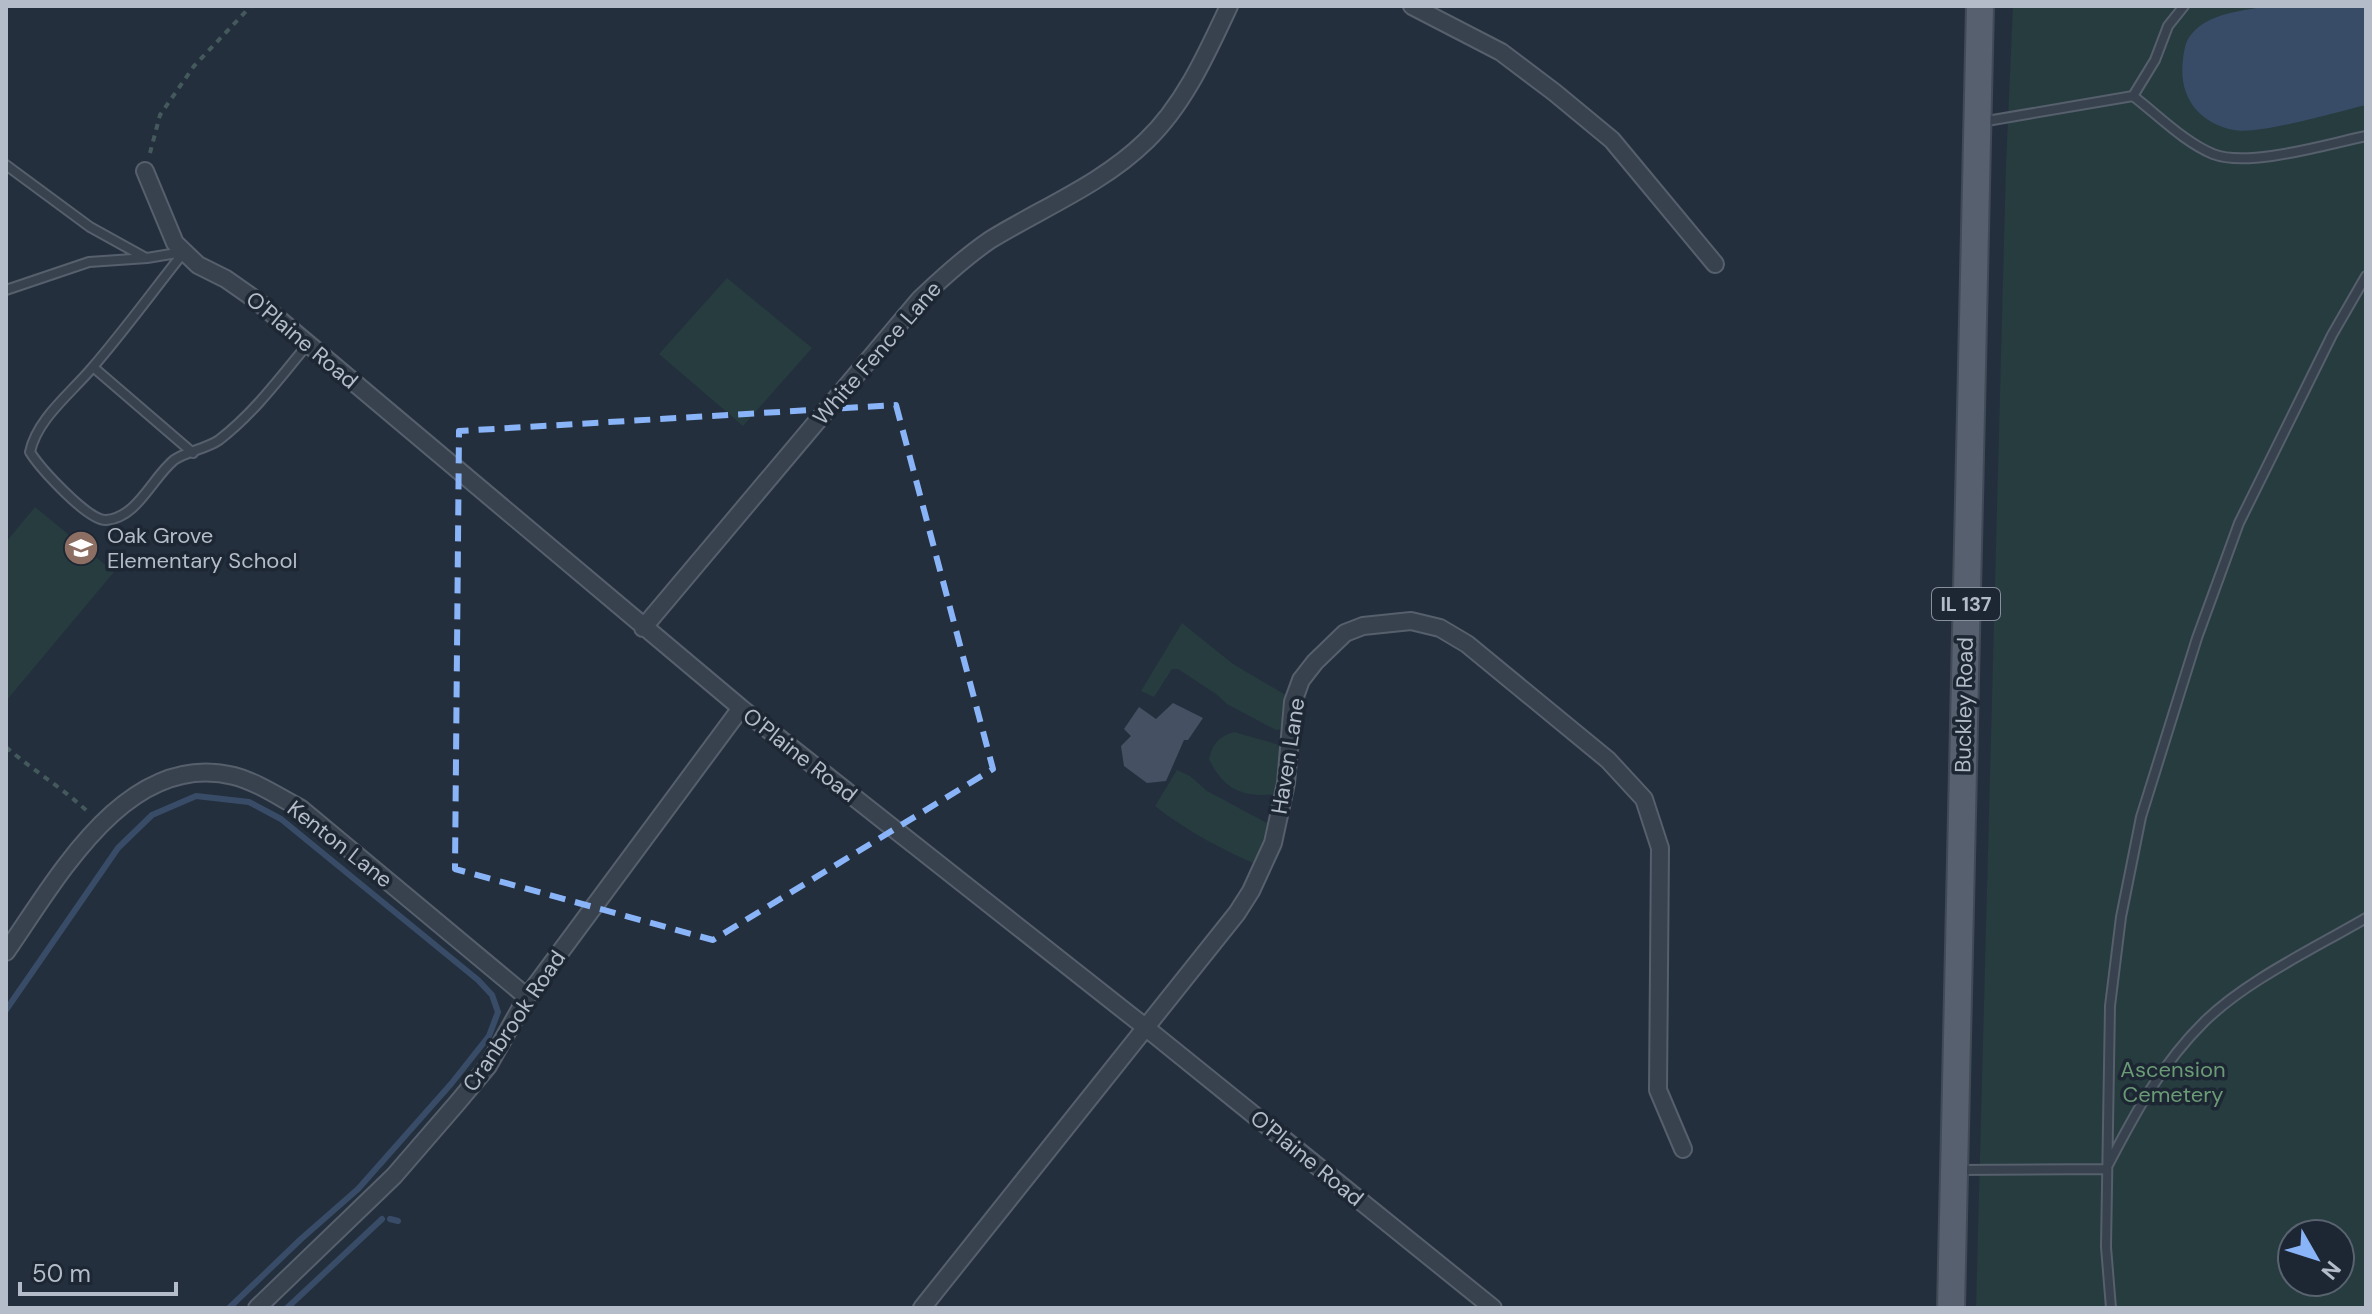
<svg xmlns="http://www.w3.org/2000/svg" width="2372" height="1314" font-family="'DM Sans',sans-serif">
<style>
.green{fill:#263c3f;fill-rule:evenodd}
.water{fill:#394c67}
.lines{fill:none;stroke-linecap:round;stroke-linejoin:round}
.stream{stroke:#394c67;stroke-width:6}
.building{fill:#455162}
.lane-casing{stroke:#565f6c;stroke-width:12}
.street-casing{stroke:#565f6c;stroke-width:20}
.primary-casing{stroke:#414a57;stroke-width:30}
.path{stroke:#44595c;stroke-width:4;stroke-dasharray:6 6;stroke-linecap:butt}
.lane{stroke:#38414e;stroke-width:8}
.street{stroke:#38414e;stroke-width:16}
.primary{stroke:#56606e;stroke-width:26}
.marked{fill:none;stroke:#8ab4f8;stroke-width:6;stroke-dasharray:16 10;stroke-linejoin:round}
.labels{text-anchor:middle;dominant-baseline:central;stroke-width:7;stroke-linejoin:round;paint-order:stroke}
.shield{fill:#1d2633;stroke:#878f9c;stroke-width:2}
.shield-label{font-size:20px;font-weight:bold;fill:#b4bcc9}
.street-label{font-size:22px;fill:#b4bcc9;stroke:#1d2633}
.poi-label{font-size:22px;fill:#b4bcc9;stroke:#1d2633;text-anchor:start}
.park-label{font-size:22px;fill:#6b9a76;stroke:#1d2633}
</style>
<rect width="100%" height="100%" fill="#242f3e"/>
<path class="green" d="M2013,6h353v1302h-390l30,-1143zM2292,1234h48v48h-48z
M727,278l85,70 -69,78 -84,-72z
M35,507l79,65 -108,129v-159z
M1182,623l51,41 61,36 -6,27 -12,3 -49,-26 -11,-10 -38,-25h-6l-18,28 -13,-6z
M1234,732l42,12 12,9 -4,40c-36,6 -59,0 -75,-34 4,-15 9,-22 25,-27z
M1177,770l13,6 17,15 69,37 -14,39c-39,-17 -74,-35 -107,-61z"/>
<path class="water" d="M2268,6h98v99c-30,7 -106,30 -132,25 -36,-7 -56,-34 -51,-71 1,-7 2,-17 7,-23 17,-23 52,-25 78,-30z"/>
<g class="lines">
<path class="stream" d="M6,1010l112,-162 34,-33 44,-19 53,6 32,17 197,161 14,15 6,17 -9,24 -38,48 -93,105 -57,50 -72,69
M390,1219l8,2
M287,1308l95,-89"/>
</g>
<path class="building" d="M1173,703l30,15 -15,22h-4l-18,41 -19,2 -23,-17 -3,-20 10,-10 -7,-7 15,-22 17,12z"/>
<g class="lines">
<g class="lane-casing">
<path id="lane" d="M2133,96l22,-36 13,-34 16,-20
M1981,122l152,-26c25,19 51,46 80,58 36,14 114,-10 153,-18
M6,165l84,62 56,31
M184,252c-31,39 -60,79 -92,116 -22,26 -55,51 -62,84 10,16 58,69 76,68 31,-2 46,-42 68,-60 13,-9 32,-11 45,-20 34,-26 61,-62 88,-95
M6,290l83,-28 58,-4 36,-6
M93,367l100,86
M1957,1170l149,-1c28,-54 55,-105 99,-148 42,-41 110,-73 161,-103
M2111,1308l-5,-61 4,-241 11,-89 20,-100 56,-179 42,-115 93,-188 34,-59"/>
</g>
<g class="street-casing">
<path id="street" d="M1412,6l89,46 53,40 58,48 103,124
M145,171l30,72 23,22 28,14 30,21 485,408 404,319 348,281
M643,628l277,-329c22,-21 45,-42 70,-59 52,-32 112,-56 156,-99 38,-36 61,-88 83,-135
M6,952c51,-73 121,-203 228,-176 23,6 45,21 66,32l227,189
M257,1308l137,-132 64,-74 30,-36 39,-69 214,-289
M922,1308l315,-395 14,-22 22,-48 13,-60 7,-81 8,-22 14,-18 30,-29 18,-7 48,-5 29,7 27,16 141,116 36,39 16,49 -2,242 25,59"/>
</g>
<g class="primary-casing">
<path id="primary" d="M1951,1308l29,-1302"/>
</g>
<path class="path" d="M150,153l10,-38 34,-49 57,-60
M6,747c26,23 57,41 82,65"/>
<use href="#lane" class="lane"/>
<use href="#street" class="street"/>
<use href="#primary" class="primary"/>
</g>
<path class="marked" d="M896,405l97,364 -280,171 -258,-71 4,-438z"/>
<defs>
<g id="school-disc" transform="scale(1.8)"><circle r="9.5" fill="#8d6e63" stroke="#1d2633"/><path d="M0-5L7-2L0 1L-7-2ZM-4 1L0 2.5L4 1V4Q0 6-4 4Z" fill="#fff"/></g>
</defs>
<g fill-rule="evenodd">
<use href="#school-disc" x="81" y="548"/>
</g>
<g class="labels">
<rect class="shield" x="1932" y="588" width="68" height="32" rx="6"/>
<g class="shield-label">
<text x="1966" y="604">IL 137</text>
</g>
<g class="street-label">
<text transform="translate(302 340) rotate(40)">O'Plaine Road</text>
<text transform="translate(877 353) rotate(-49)">White Fence Lane</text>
<text transform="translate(1964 705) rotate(-89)">Buckley Road</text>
<text transform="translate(800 755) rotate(38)">O'Plaine Road</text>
<text transform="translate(1288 756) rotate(-81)">Haven Lane</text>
<text transform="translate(340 844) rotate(38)">Kenton Lane</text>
<text transform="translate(514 1021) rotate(-56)">Cranbrook Road</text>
<text transform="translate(1307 1158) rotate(39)">O'Plaine Road</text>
</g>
<g class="poi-label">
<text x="107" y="535">Oak Grove<tspan x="107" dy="25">Elementary School</tspan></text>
</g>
<g class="park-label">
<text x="2173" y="1069">Ascension<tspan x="2173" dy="25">Cemetery</tspan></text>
</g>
</g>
<rect width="2372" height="1314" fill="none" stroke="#b4bcc9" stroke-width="16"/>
<g transform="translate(2316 1258) rotate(129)"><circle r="38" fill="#1d2633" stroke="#59626f" stroke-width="2"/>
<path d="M0-6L14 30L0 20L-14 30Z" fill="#8ab4f8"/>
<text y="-12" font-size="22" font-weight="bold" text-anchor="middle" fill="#b4bcc9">N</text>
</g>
<path d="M20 1282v12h156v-12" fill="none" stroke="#b4bcc9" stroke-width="4"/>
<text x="32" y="1282" font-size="24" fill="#b4bcc9" stroke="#1d2633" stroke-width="6" paint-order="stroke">50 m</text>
</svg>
